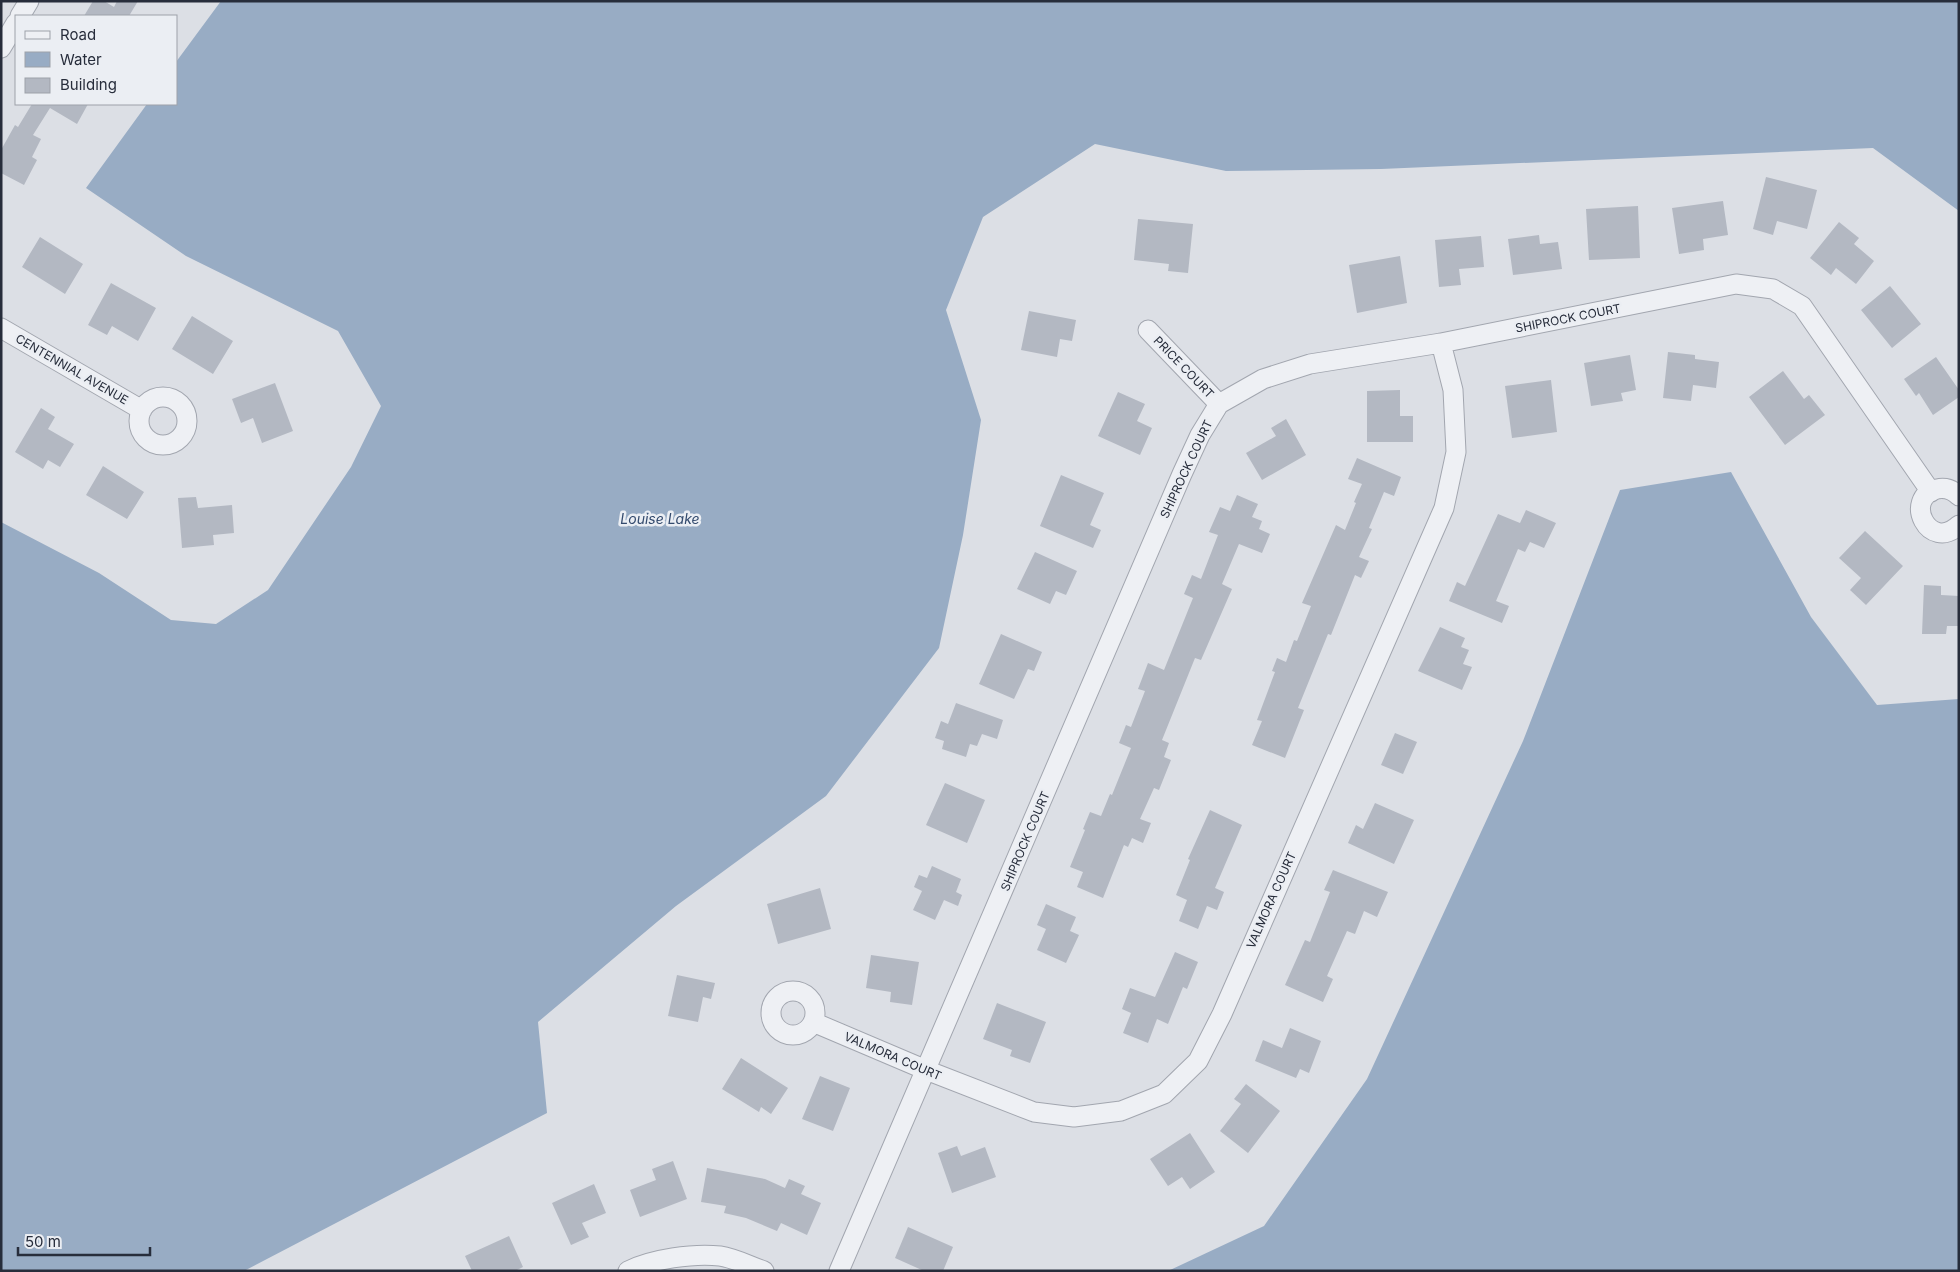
<svg xmlns="http://www.w3.org/2000/svg" width="1960" height="1272" font-family="Inter,sans-serif">
<style>
.water{fill:#98acc4}
.building{fill:#b3b8c2}
.lines{fill:none;stroke-linecap:round;stroke-linejoin:round}
.minor-casing{stroke:#a2a6af;stroke-width:21}
.minor{stroke:#eef0f4;stroke-width:19}
.labels{text-anchor:middle;dominant-baseline:central;stroke-width:5;stroke-linejoin:round;paint-order:stroke}
.street-label{font-size:12px;fill:#272d3b;stroke:#ebeef3}
.water-label{font-size:14px;font-style:italic;fill:#334a6d;stroke:#ebeef3}
</style>
<rect width="100%" height="100%" fill="#dcdfe5"/>
<path class="water" d="M221,1h1738v210l-86,-63 -492,21 -155,2 -131,-27 -112,73 -37,93 35,110 -18,115 -24,113 -113,148 -150,110 -138,116 9,91 -303,158h-243v-749l98,51 72,47 45,4 52,-34 83,-123 30,-61 -43,-75 -152,-75 -100,-68 61,-84h29v-42z
M1731,472l80,145 66,88 82,-6v572h-791l96,-45 103,-147 156,-338 97,-251z"/>
<path class="building" d="M93,1h11l10,6 3,-6h21l-9,15h-45z
M32,104h56l-11,20 -27,-16 -17,27 8,4 -9,18 5,3 -13,25 -23,-12v-23l14,-25 3,2z
M1766,177l51,13 -10,39 -30,-8 -4,14 -20,-6z
M1723,201l5,34 -25,4 1,11 -25,4 -7,-46z
M1638,206l2,52 -51,2 -3,-51z
M1138,219l55,5 -5,49 -20,-2 1,-7 -35,-4z
M1839,222l20,16 -5,6 20,17 -18,23 -20,-16 -5,7 -21,-17z
M1539,235l1,9 18,-2 4,27 -49,6 -5,-36z
M1481,236l3,31 -25,2 2,16 -22,2 -4,-47z
M40,237l43,27 -18,30 -43,-27z
M1400,256l7,47 -50,10 -8,-48z
M111,283l45,25 -18,33 -26,-15 -5,9 -19,-10z
M1890,286l31,38 -29,24 -31,-38z
M1029,311l47,9 -4,21 -12,-2 -3,18 -36,-7z
M192,316l41,25 -20,33 -41,-25z
M1668,352l27,3v4l24,3 -3,26 -23,-3 -2,16 -28,-3z
M1630,355l6,35 -15,3 2,8 -32,5 -7,-43z
M1936,357l23,33v7l-26,18 -14,-22 -3,3 -12,-17z
M1783,371l21,28 5,-4 16,20 -40,30 -36,-48z
M1551,380l6,52 -45,6 -7,-52z
M275,383l18,48 -31,12 -9,-25 -12,5 -9,-24z
M1400,390v26h13v26h-46v-51z
M1118,392l27,12 -8,17 15,7 -12,27 -42,-19z
M41,408l14,9 -7,12 26,15 -14,23 -12,-7 -5,9 -28,-17z
M1286,419l20,36 -44,25 -16,-27 30,-17 -5,-8z
M1357,458l44,19 -7,19 -10,-4 -15,36 3,1 -13,28 10,4 -8,17 -6,-3 -24,60 -3,-1 -30,74 6,2 -19,48 -33,-13 10,-24 -5,-1 18,-48 -3,-1 5,-13 9,4 8,-22 3,1 14,-35 -9,-3 34,-78 9,5 11,-27 -2,-1 8,-18 -14,-5z
M103,466l41,26 -17,27 -41,-24z
M1061,475l43,18 -14,32 11,5 -8,18 -53,-22z
M1237,495l21,9 -6,13 10,4 -3,8 11,5 -8,19 -23,-9 -17,40 10,5 -31,71 -6,-2 -33,82 7,3 -5,14 7,3 -12,30 -5,-2 -14,31 11,4 -8,20 -11,-5 -4,9 -4,-2 -21,53 -26,-11 6,-15 -13,-5 15,-37 -2,-1 7,-17 11,4 9,-22 2,1 19,-47 -12,-5 7,-18 5,2 14,-36 -7,-2 10,-26 16,7 29,-72 -9,-4 8,-19 9,4 17,-44 -9,-3 11,-25 10,4z
M196,497l2,11 34,-3 2,28 -21,2 1,10 -32,3 -4,-50z
M1526,510l30,13 -12,25 -14,-6 -5,10 -7,-3 -22,52 13,5 -7,17 -53,-22 8,-19 8,4 33,-72 22,9z
M1865,531l38,35 -37,39 -16,-15 11,-12 -22,-20z
M1035,552l42,19 -11,24 -10,-4 -6,13 -33,-15z
M1924,585l17,1v9l18,1v30h-12l-1,8h-24z
M1440,627l25,11 -4,9 8,3 -6,14 9,3 -10,23 -44,-19z
M1001,634l41,18 -8,19 -6,-2 -14,30 -35,-15z
M956,703l47,17 -6,19 -15,-5 -5,12 -7,-2 -4,13 -24,-8 2,-8 -9,-3 6,-17 7,3z
M1395,733l22,9 -14,32 -22,-9z
M945,783l40,17 -18,43 -41,-18z
M1375,803l39,17 -20,44 -46,-21 8,-18 7,4z
M1210,810l32,15 -27,63 9,4 -7,18 -10,-4 -9,23 -19,-8 8,-21 -11,-5 14,-35 -2,-1z
M932,866l29,13 -5,13 6,3 -4,11 -14,-6 -9,20 -22,-10 9,-19 -8,-4 5,-12 8,3z
M1333,870l55,22 -11,25 -13,-6 -9,23 -8,-3 -20,45 6,3 -10,23 -38,-17 20,-45 5,2 20,-50 -6,-2z
M820,888l11,41 -53,15 -11,-40z
M1046,904l30,13 -6,14 9,4 -13,28 -29,-13 9,-21 -9,-4z
M1175,952l23,10 -11,27 -4,-2 -15,37 -11,-5 -9,24 -25,-10 8,-20 -9,-4 8,-21 25,9z
M871,955l48,7 -7,43 -22,-3 1,-10 -25,-4z
M677,975l38,8 -4,16 -8,-2 -5,25 -30,-6z
M997,1003l49,19 -16,41 -20,-7 2,-6 -29,-11z
M1290,1028l31,13 -12,32 -9,-4 -4,9 -41,-17 8,-21 19,8z
M741,1058l47,30 -17,26 -10,-7 -2,5 -37,-23z
M820,1076l30,12 -17,43 -31,-12z
M1246,1084l34,27 -32,42 -28,-22 21,-27 -7,-5z
M1190,1133l25,39 -25,17 -8,-12 -14,9 -18,-27z
M957,1146l4,10 24,-9 11,30 -44,16 -14,-40z
M673,1161l14,38 -47,18 -10,-27 26,-10 -4,-11z
M707,1168l58,11 20,9 4,-9 16,7 -4,8 20,9 -14,32 -26,-12 -4,8 -31,-13 -22,-5 2,-7 -25,-4z
M594,1184l12,29 -24,10 7,14 -18,8 -19,-42z
M908,1227l45,20 -10,24h-19l-29,-13z
M509,1236l14,31 -8,4h-43l-7,-15z"/>
<g class="lines">
<g class="minor-casing">
<path id="minor" d="M20,16l9,-15
M1,48l15,-25
M1,328l141,82
M1148,330l71,74
M139 421a24 24 0 1 1 48 0a24 24 0 1 1-48 0Z
M1959,496c-6,-6 -13,-9 -22,-7 -35,9 -8,64 22,36
M771 1013a22 22 0 1 1 44 0a22 22 0 1 1-44 0Z
M813,1022l113,48 108,42 40,5 47,-6 43,-17 34,-33 24,-47 222,-506 12,-56 -3,-62 -12,-47
M628,1271c23,-12 66,-18 92,-15 14,2 30,10 44,15
M839,1271l343,-797 18,-39 19,-31 44,-25 47,-15 131,-21 295,-59 37,5 29,17 129,186"/>
</g>
<use href="#minor" class="minor"/>
</g>
<g class="labels">
<g class="street-label">
<text transform="translate(1568 318) rotate(-11)">SHIPROCK COURT</text>
<text transform="translate(1184 367) rotate(46)">PRICE COURT</text>
<text transform="translate(72 369) rotate(30)">CENTENNIAL AVENUE</text>
<text transform="translate(1186 469) rotate(-65)">SHIPROCK COURT</text>
<text transform="translate(1025 841) rotate(-67)">SHIPROCK COURT</text>
<text transform="translate(1271 900) rotate(-66)">VALMORA COURT</text>
<text transform="translate(893 1056) rotate(23)">VALMORA COURT</text>
</g>
<g class="water-label">
<text x="660" y="518">Louise Lake</text>
</g>
</g>
<rect width="1960" height="1272" fill="none" stroke="#272d3b" stroke-width="5"/>
<rect x="15" y="15" width="162" height="90" fill="#ebeef3" stroke="#9da1a9"/>
<rect x="25" y="31" width="25" height="8" fill="#eef0f4" stroke="#9da1a9"/>
<text x="60" y="40" font-size="15" fill="#272d3b">Road</text>
<rect x="25" y="52" width="25" height="15" fill="#98acc4" stroke="#9da1a9"/>
<text x="60" y="65" font-size="15" fill="#272d3b">Water</text>
<rect x="25" y="78" width="25" height="15" fill="#b3b8c2" stroke="#9da1a9"/>
<text x="60" y="90" font-size="15" fill="#272d3b">Building</text>
<path d="M18 1247v8h132v-8" fill="none" stroke="#272d3b" stroke-width="2.5"/>
<text x="25" y="1247" font-size="15" fill="#272d3b" stroke="#ebeef3" stroke-width="4" paint-order="stroke">50 m</text>
</svg>
